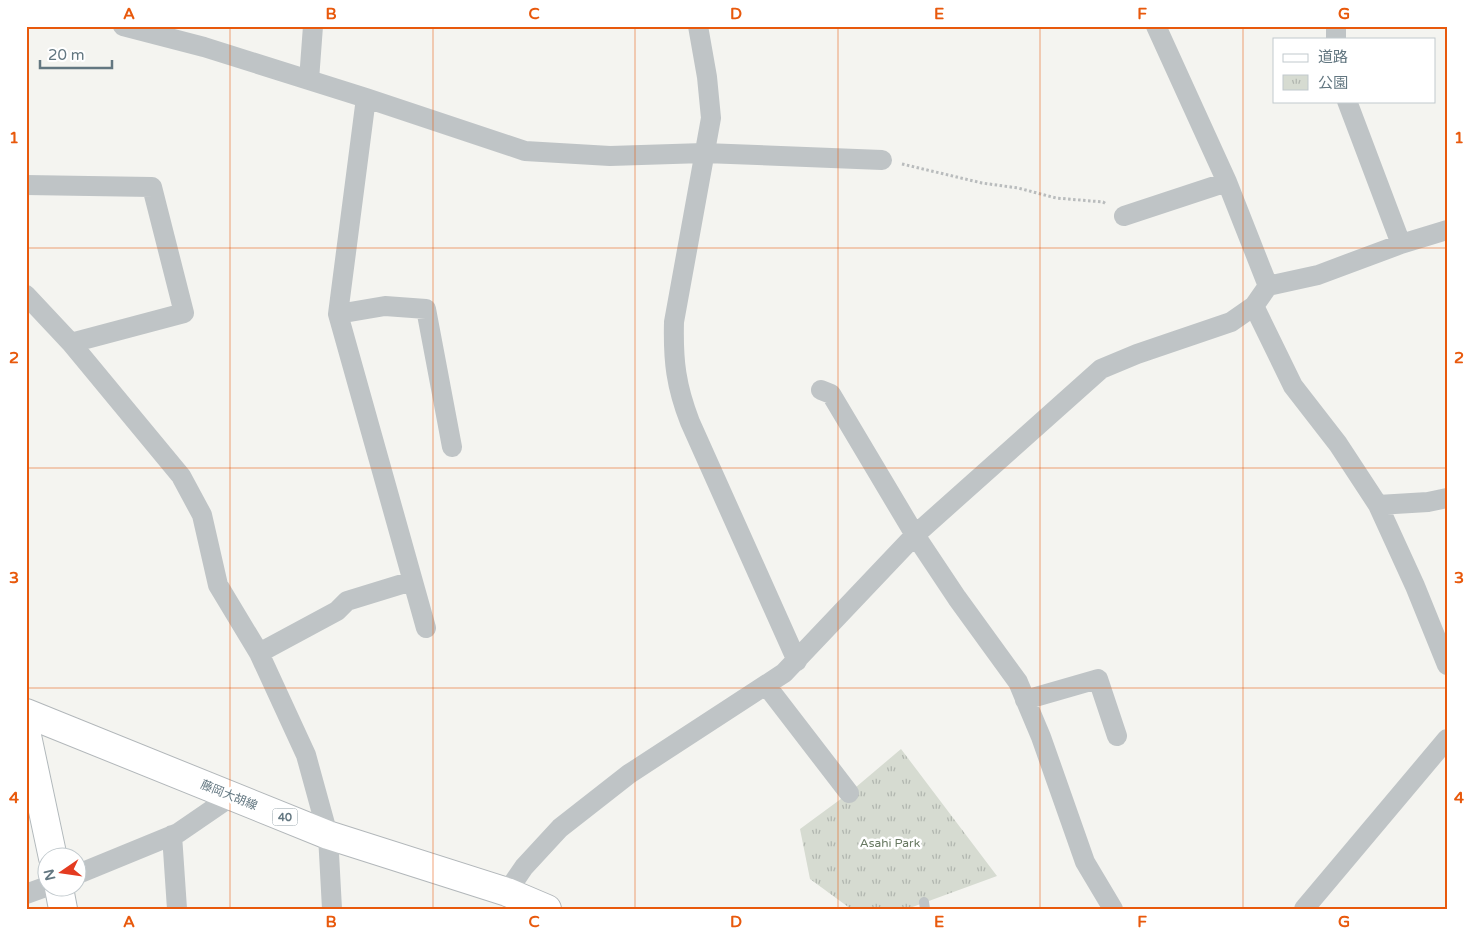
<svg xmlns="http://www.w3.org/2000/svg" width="1473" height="935" font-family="'Varela Round','Noto Sans JP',sans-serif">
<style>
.park{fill:url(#park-tufts)}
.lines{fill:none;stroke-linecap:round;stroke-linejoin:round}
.secondary-casing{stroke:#b1b8bb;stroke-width:30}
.primary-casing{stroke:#b2b7ba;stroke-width:30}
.path{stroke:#b9bcbd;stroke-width:3;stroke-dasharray:2.5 2.5;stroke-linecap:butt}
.lane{stroke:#bfc4c6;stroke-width:10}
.street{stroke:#bfc4c6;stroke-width:20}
.secondary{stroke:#fff;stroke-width:28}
.primary{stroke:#fff;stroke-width:28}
.grid{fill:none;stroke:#e8590c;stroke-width:1;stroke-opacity:0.55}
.labels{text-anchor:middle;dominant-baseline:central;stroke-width:5;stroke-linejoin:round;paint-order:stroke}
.shield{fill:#fff;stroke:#92a0a7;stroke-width:1}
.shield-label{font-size:11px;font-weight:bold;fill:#637781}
.street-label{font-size:12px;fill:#637781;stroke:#fff}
.park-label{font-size:12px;fill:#687962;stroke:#fff}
.neatline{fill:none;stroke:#e8590c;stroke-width:2}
.grid-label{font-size:16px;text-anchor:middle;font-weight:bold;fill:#e8590c}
</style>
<defs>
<pattern id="park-tufts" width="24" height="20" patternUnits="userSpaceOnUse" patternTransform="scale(1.25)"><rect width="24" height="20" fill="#d6dbd1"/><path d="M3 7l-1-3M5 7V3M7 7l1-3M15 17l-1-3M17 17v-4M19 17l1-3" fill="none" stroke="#b1b6af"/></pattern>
</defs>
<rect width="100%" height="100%" fill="#f4f4f0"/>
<path class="park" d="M901,749l96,127 -90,33h-56l-41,-30 -10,-50 49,-36z"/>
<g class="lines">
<g class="secondary-casing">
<path id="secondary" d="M26,731l27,127
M59,888l4,21"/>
</g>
<g class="primary-casing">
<path id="primary" d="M26,713l302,122 179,57 40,17"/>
</g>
<path class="path" d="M902,164l80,19 36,5 38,10 47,4 3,2"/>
<path class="lane" d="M924,902l1,7"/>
<path class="street" d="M123,26l81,21 162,51 159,53 85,5 94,-3 178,7
M698,26l9,51 4,41 -37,204c-1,39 2,64 16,100l107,239
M1156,26l71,156 41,104
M1336,26v13
M309,80l4,-54
M1347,101l54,143
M26,185l126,2 32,126 -113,30
M1124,216l103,-34
M26,295l45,48 110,133 21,39 16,70 41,68 47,102 22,80 4,74
M1254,306l39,80 45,58 40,61 37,81 32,79
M338,314l28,-216
M821,390l10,4 84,141 42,63 61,84 23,55 44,125 28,47
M1378,505l50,-3 19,-4
M426,628l-88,-314 47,-8 41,3 26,138
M259,653l78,-42 10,-10 65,-20
M766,685l83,108
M1025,700l73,-21 19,57
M172,835l5,74
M78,874l100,-41 54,-37
M507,892l17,-25 36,-39 69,-54 155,-101 131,-138 186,-166 36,-15 94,-32 23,-16 14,-20 50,-11 83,-31 46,-14
M26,894l22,-8
M1304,909l143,-170"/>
<use href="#secondary" class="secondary"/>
<use href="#primary" class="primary"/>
</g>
<path class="grid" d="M230,26v883M433,26v883M635,26v883M838,26v883M1040,26v883M1243,26v883M26,248h1421M26,468h1421M26,688h1421"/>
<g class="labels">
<rect class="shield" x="272.5" y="808.5" width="25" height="17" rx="4"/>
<g class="shield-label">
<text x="285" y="817">40</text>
</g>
<g class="street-label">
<text transform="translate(229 795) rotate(22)">藤岡大胡線</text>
</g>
<g class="park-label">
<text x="890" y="843">Asahi Park</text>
</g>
</g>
<rect width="1473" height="935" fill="none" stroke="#ffffff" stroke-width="55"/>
<rect x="1273" y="38" width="162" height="65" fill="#ffffff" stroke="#c1c9cd"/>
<rect x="1283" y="54" width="25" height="8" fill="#ffffff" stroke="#c1c9cd"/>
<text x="1318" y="62" font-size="15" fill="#637781">道路</text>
<rect x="1283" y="75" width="25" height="15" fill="url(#park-tufts)" stroke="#c1c9cd"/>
<text x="1318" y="88" font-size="15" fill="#637781">公園</text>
<g transform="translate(62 872) rotate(257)"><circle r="24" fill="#ffffff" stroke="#c1c9cd"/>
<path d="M0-4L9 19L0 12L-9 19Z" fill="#e43b20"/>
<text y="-8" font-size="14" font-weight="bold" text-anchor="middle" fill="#637781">N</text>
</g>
<path d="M40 60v8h72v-8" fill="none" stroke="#637781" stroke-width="2.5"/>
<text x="48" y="60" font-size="15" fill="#637781" stroke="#ffffff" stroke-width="4" paint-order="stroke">20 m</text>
<rect x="28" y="28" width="1418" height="880" class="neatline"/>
<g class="grid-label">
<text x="129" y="19">A</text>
<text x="331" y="19">B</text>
<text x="534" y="19">C</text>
<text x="736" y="19">D</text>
<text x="939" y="19">E</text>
<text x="1142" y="19">F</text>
<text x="1344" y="19">G</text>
<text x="14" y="143">1</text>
<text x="1459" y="143">1</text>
<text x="14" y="363">2</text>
<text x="1459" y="363">2</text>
<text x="14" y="583">3</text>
<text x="1459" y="583">3</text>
<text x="14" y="803">4</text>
<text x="1459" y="803">4</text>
<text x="129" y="927">A</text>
<text x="331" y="927">B</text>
<text x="534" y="927">C</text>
<text x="736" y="927">D</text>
<text x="939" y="927">E</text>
<text x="1142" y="927">F</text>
<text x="1344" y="927">G</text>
</g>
</svg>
